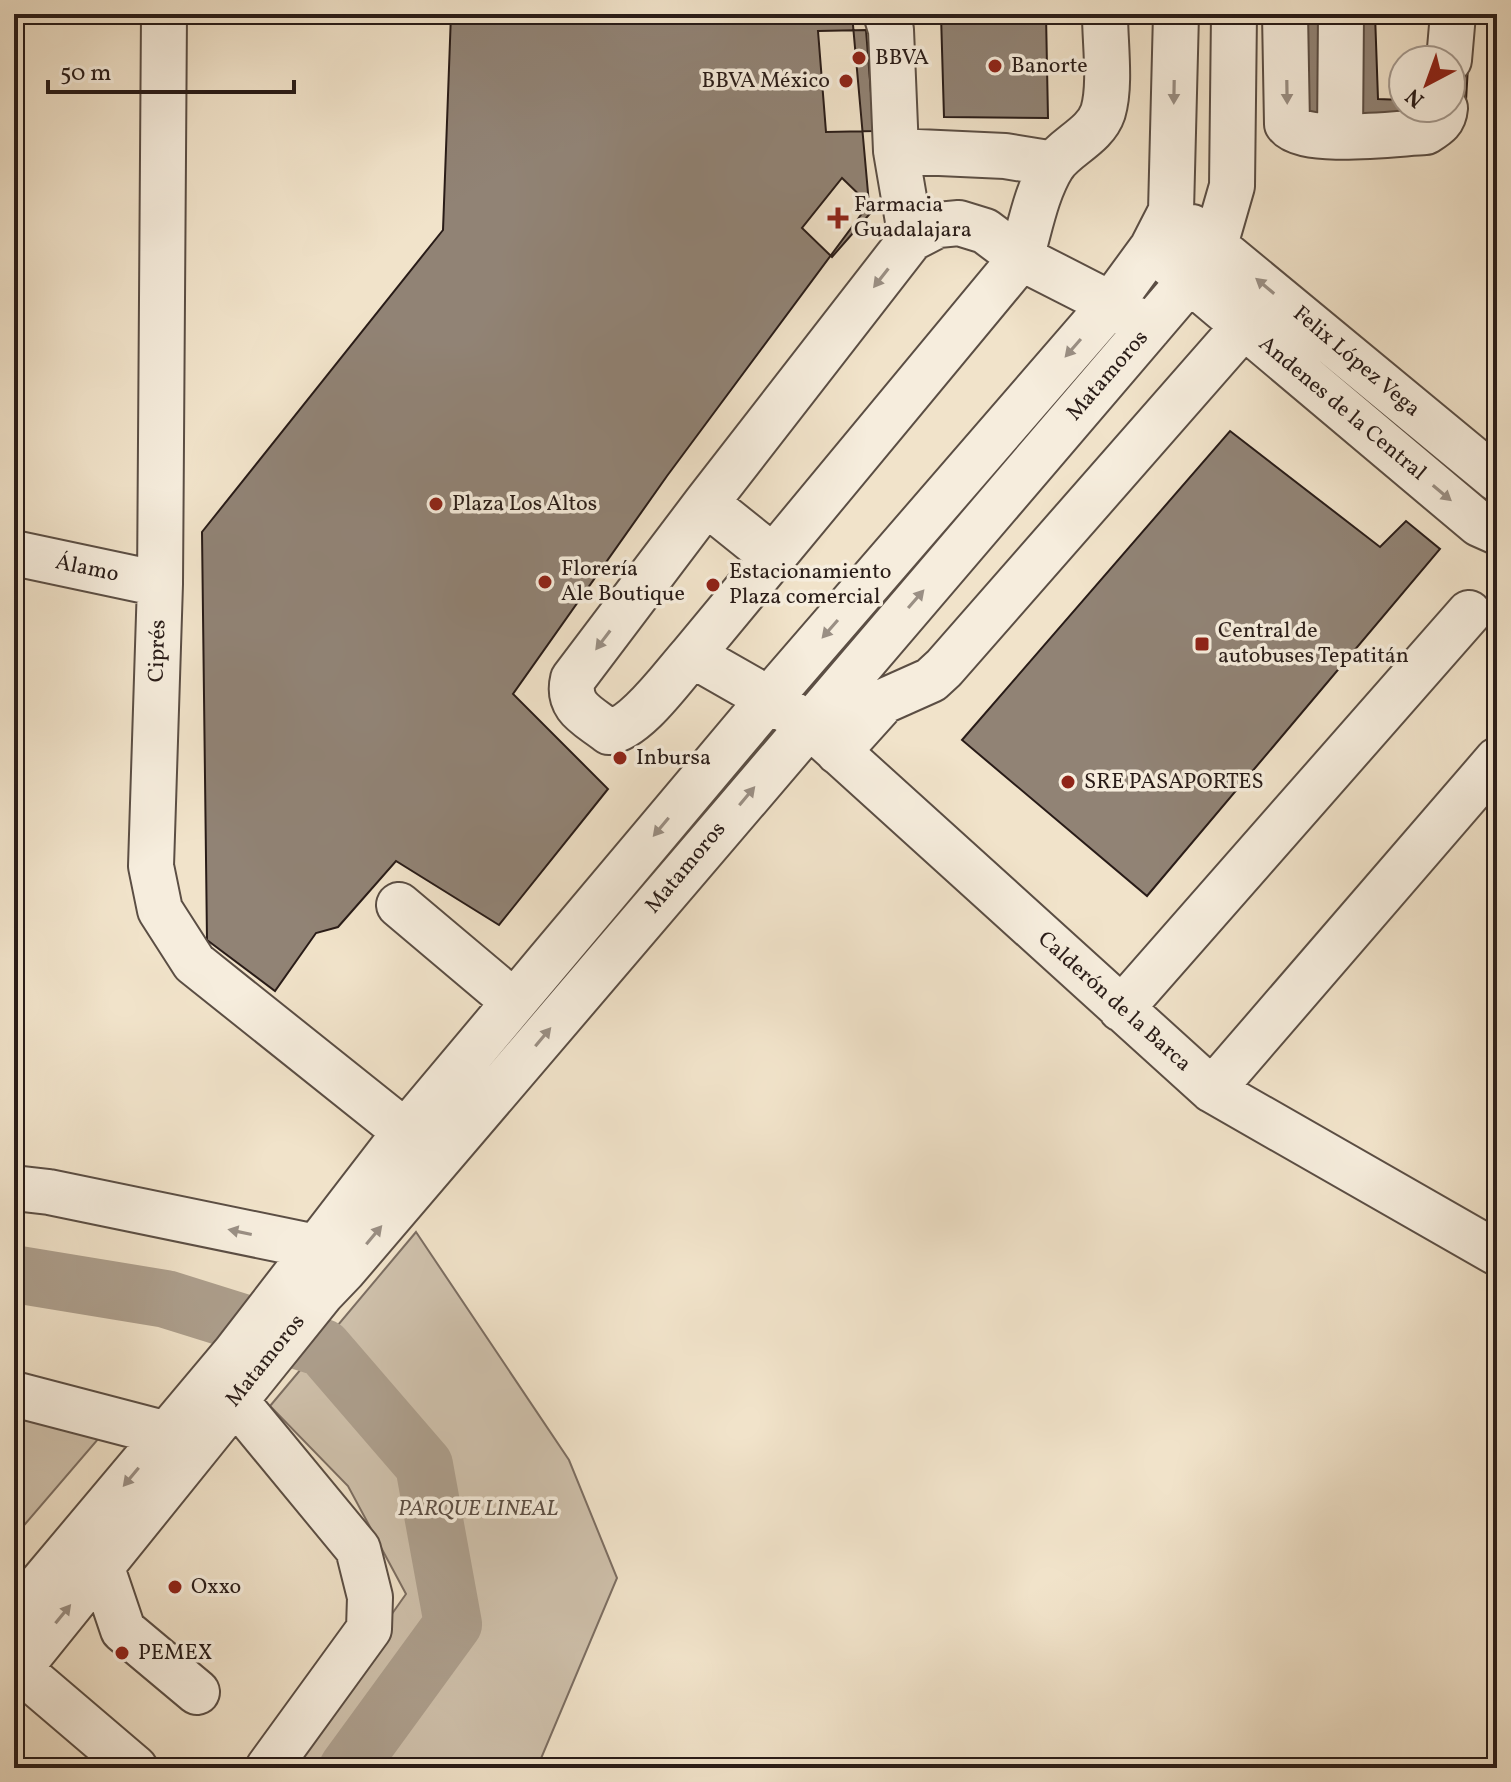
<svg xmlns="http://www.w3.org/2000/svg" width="1511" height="1782" font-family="Vollkorn,serif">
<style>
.green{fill:#cfc1ac;stroke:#7c6e62;stroke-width:2}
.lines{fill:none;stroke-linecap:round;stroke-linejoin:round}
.river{stroke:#ad9f8d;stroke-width:58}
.building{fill:#918375;stroke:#291c18;stroke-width:2;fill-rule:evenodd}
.minor-casing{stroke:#5b4e44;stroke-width:48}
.minor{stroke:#f6eddd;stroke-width:44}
.oneway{fill:#9a8f84}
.poi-dot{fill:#8f2418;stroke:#f6eddd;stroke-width:3}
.labels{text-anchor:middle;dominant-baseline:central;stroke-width:7;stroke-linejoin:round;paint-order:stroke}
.poi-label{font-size:22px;fill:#291c18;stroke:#f6eddd;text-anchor:start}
.street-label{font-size:22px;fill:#291c18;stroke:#f6eddd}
.park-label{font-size:22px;font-style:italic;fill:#5b4e44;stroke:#f6eddd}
</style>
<rect width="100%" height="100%" fill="#f1e3ca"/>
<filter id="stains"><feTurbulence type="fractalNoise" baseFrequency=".0025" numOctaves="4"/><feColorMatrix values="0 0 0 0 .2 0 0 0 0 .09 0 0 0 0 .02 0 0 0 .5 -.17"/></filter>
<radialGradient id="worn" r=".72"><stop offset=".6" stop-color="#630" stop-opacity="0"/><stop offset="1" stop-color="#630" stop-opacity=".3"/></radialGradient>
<path class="green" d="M416,1232l153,228 48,118 -80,190h-254l123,-174 -58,-108 -78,-80z
M14,1418l91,13 -91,106z"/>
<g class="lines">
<path class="river" d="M14,1274l152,25 157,49 101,117 29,159 -105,144"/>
</g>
<path class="building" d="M451,14h401l17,190 -202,272 -154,218 95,95 -109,136 -103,-64 -58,66 -22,6 -41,58 -68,-51 -5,-408 241,-302z
M1278,14h193l-5,87 -13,20 -173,5zM1403,60h48v48h-48z
M1375,14h66l-1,46h-37v40l-25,-1z
M941,15h105l2,103 -104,-1z
M866,30l8,101 -48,1 -8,-101z
M842,178l32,31 -42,48 -30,-29z
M1230,431l150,116 26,-26 34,28 -293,347 -185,-156z"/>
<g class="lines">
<g class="minor-casing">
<path id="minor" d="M164,14l-4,570 -9,282 9,44 34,53 234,187
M886,14l5,16 5,121 15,88
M1285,14l2,110c16,22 112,9 139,8 11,-7 18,-11 19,-24
M1449,60l4,-46
M1340,136l1,-122
M896,151l109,5 49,8
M1192,227l305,252
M1169,263l310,261 18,8
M1149,328l-38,-24 -90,-46 -36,-27 -26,-8 -21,2 -27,14 -205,264 -133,176c-7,29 16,37 36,53 28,-4 64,-56 83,-77l77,44 39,25 404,366 285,163
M706,503l66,53
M14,553l146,31
M692,655l329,-397c9,-30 15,-66 32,-93 13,-19 42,-29 50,-53 8,-27 2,-69 2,-98
M838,752l46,-51 47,-21 13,-12 299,-341
M399,905l115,97
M1121,1009l348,-396
M1212,1090l285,-330
M14,1188l35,4 267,55
M14,1394l153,40
M235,1400l123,149 12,48 -1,32 -101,139
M101,1565l22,65 74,62
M14,1616l221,-263 171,-222 141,-168 222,-264 342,-395 41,-56 19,-37 5,-197
M19,1669l116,99
M14,1675l308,-382 22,-23 845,-989 26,-36 17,-59 2,-172"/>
</g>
<use href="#minor" class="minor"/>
</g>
<defs><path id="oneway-solid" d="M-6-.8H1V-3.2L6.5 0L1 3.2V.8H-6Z" transform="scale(2)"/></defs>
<g class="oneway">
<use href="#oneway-solid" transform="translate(1174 92) rotate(91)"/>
<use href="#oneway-solid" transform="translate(1287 92) rotate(89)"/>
<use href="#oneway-solid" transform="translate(881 278) rotate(128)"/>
<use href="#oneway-solid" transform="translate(1265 286) rotate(-140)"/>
<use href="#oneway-solid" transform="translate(1073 348) rotate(131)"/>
<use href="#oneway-solid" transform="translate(1442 493) rotate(40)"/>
<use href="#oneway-solid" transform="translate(916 599) rotate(-49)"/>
<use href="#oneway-solid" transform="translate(830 629) rotate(131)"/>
<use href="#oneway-solid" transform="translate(603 640) rotate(127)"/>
<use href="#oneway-solid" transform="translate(747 796) rotate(-50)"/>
<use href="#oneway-solid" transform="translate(661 827) rotate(130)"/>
<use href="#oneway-solid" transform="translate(543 1037) rotate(-50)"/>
<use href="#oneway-solid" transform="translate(240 1232) rotate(-168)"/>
<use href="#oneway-solid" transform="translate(374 1235) rotate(-50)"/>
<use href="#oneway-solid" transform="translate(131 1477) rotate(130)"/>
<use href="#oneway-solid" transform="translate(63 1614) rotate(-51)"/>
</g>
<g class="poi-dot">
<circle cx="859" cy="58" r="8"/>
<circle cx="995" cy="66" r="8"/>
<circle cx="846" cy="81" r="8"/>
<path d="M834 206h8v8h8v8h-8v8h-8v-8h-8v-8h8z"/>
<circle cx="436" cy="504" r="8"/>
<circle cx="545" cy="582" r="8"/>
<circle cx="713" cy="585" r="8"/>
<rect x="1194" y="636" width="16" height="16" rx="4"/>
<circle cx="620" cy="758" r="8"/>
<circle cx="1068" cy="782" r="8"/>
<circle cx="175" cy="1587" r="8"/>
<circle cx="122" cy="1653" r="8"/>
</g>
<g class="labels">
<g class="poi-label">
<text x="875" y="58">BBVA</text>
<text x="1011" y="66">Banorte</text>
<text x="830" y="81" text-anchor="end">BBVA México</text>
<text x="854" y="205">Farmacia<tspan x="854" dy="25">Guadalajara</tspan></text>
<text x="452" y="504">Plaza Los Altos</text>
<text x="561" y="569">Florería<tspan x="561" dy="25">Ale Boutique</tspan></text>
<text x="729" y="572">Estacionamiento<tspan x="729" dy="25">Plaza comercial</tspan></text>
<text x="1218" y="631">Central de<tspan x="1218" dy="25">autobuses Tepatitán</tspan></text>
<text x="636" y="758">Inbursa</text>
<text x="1084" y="782">SRE PASAPORTES</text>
<text x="191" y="1587">Oxxo</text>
<text x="138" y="1653">PEMEX</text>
</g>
<g class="street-label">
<text transform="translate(1356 362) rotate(40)">Felix López Vega</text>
<text transform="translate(1108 376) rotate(-49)">Matamoros</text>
<text transform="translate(1342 409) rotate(40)">Andenes de la Central</text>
<text transform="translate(87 569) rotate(12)">Álamo</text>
<text transform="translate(158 651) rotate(-88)">Ciprés</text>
<text transform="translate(686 868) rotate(-50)">Matamoros</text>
<text transform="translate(1114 1002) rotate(42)">Calderón de la Barca</text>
<text transform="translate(266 1361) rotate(-51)">Matamoros</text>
</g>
<g class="park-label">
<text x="478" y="1509">PARQUE LINEAL</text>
</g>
</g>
<rect width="1511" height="1782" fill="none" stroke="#f1e3ca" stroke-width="48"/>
<rect x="16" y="16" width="1479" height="1750" fill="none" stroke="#291c18" stroke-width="4"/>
<rect x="24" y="24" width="1463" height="1734" fill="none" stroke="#291c18" stroke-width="2"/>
<g transform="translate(1427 84) rotate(221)"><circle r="38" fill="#f6eddd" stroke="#a4998e" stroke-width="2"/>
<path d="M0-6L14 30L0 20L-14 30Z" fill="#8f2418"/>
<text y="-12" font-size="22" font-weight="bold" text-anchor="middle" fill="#291c18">N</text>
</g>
<path d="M48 80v12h246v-12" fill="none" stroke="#291c18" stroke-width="4"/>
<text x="60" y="80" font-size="24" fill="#291c18" stroke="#f6eddd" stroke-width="6" paint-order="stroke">50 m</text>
<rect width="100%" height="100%" filter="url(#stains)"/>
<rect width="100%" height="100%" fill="url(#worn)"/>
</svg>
